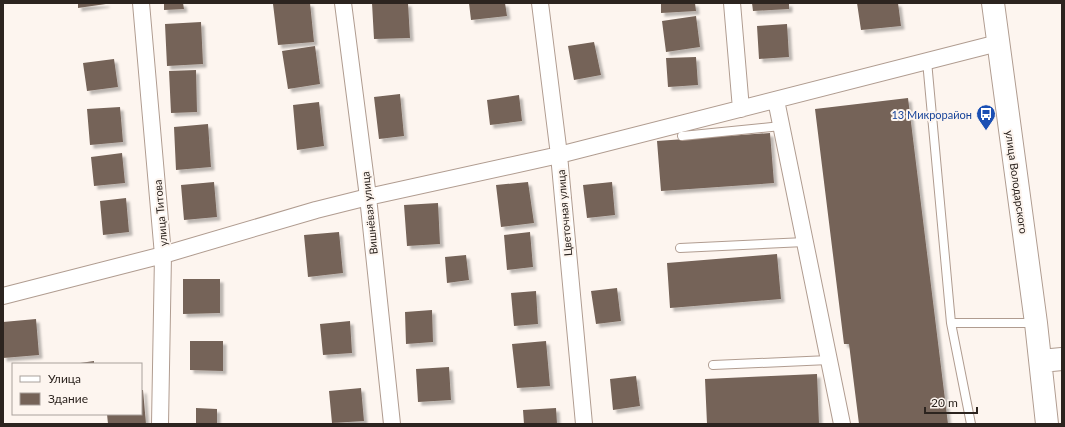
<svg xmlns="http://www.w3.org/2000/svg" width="1065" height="427" font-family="Lato,sans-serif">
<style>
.building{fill:#756358;filter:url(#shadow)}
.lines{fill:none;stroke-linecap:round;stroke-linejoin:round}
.service-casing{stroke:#b09c90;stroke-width:10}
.minor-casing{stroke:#b09c90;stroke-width:18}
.secondary-casing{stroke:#b09c90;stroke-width:24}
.service{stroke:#fff;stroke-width:8}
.minor{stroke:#fff;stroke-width:16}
.secondary{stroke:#fff;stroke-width:22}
.labels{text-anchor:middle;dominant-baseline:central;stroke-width:4;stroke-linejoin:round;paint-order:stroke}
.transit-label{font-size:11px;fill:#164399;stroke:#fdf5ef;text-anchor:end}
.street-label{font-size:11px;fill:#2c241f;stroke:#fdf5ef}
</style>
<defs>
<filter id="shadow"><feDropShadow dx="3.5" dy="3.5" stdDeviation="1" flood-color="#0004"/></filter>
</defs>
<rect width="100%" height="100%" fill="#fdf5ef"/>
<path class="building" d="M78,3h28v1l-28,4z
M164,3h19l1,6 -20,1z
M285,3h25l4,39 -36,3 -5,-41z
M372,3h36l2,35 -36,1z
M469,3h36l2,13 -36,4z
M661,3h34l1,8 -35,2z
M752,3h37v6l-36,2z
M857,3h41l3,23 -40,4z
M696,16l4,31 -34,5 -4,-31z
M201,22l2,42 -36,2 -2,-42z
M787,24l2,33 -30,2 -2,-33z
M594,42l7,33 -27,5 -6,-34z
M315,46l5,38 -32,5 -6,-38z
M696,57l2,28 -30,2 -2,-29z
M114,59l4,28 -31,4 -4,-28z
M196,70l1,42 -26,1 -2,-42z
M400,94l4,42 -25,3 -5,-42z
M519,95l3,26 -32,4 -3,-25z
M908,98l40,326h-89l-10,-80h-5l-29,-235z
M319,102l5,44 -27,4 -4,-45z
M120,107l3,35 -33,3 -3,-36z
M208,124l3,43 -35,3 -2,-43z
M770,133l4,50 -113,8 -4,-50z
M122,153l3,30 -31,3 -3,-29z
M214,182l3,35 -33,3 -3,-35z
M528,182l6,41 -33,4 -5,-42z
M612,182l3,33 -28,3 -4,-33z
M126,198l3,34 -26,3 -3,-34z
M438,203l2,41 -33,2 -3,-41z
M339,232l4,41 -35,4 -4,-42z
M530,232l3,35 -26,3 -3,-35z
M777,254l4,45 -111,9 -3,-45z
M466,255l3,25 -22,3 -2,-26z
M183,279h37v34l-37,1z
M617,288l4,33 -25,3 -5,-33z
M536,291l2,33 -24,2 -3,-33z
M432,310l1,32 -27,2 -1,-32z
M36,319l3,36 -36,3v-36z
M350,321l2,32 -29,2 -3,-31z
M190,341h33v30l-33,-1z
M546,341l4,45 -33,2 -5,-44z
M94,361v3h-14v-1z
M449,367l2,33 -33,2 -2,-33z
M817,374l2,50h-112l-2,-45z
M636,376l4,30 -27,4 -3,-31z
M361,388l3,33 -32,2 -3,-32z
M141,390h2l3,34h-38l-1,-10h34z
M196,408l21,1v15h-21z
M556,408l1,16h-33l-1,-14z"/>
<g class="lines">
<g class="service-casing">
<path id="service" d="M927,61l24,262 20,101
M682,136l99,-10
M680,248l125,-6
M951,323h84
M713,365l116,-5"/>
</g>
<g class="minor-casing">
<path id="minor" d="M141,3l22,252 -3,169
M343,3l25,194 24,227
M540,3l19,152 25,269
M732,3l9,106
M776,100l66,324
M3,296l160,-41 153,-45 52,-13 191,-42 439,-112"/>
</g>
<g class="secondary-casing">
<path id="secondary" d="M993,3l43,320 11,101
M1041,361l21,-2"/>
</g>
<use href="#service" class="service"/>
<use href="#minor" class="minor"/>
<use href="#secondary" class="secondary"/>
</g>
<defs>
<g id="bus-pin" transform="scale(1)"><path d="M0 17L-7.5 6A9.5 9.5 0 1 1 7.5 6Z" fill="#1a4fb4" stroke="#fdf5ef"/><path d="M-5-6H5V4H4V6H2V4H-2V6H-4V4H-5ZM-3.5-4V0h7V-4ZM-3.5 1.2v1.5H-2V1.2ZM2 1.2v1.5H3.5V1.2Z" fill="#fff"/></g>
</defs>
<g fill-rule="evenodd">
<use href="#bus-pin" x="986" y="114"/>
</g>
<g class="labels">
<g class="transit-label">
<text x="972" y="114">13 Микрорайон</text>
</g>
<g class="street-label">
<text transform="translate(1017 182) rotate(82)">улица Володарского</text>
<text transform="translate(160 213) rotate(-95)">улица Титова</text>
<text transform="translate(369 213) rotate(-96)">Вишнёвая улица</text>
<text transform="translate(564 213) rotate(-95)">Цветочная улица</text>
</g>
</g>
<rect width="1065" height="427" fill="none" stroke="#2c241f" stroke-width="8"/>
<rect x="12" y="363" width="130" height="52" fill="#fdf5ef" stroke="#a9a19c"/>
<rect x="20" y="376" width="20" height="6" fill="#ffffff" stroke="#a9a19c"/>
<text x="48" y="383" font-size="12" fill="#2c241f">Улица</text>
<rect x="20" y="393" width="20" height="12" fill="#756358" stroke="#a9a19c"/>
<text x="48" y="403" font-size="12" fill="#2c241f">Здание</text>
<path d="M925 407v6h52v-6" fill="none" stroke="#2c241f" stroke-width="2"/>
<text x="931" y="407" font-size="12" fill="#2c241f" stroke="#fdf5ef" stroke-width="3" paint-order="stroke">20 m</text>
</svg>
